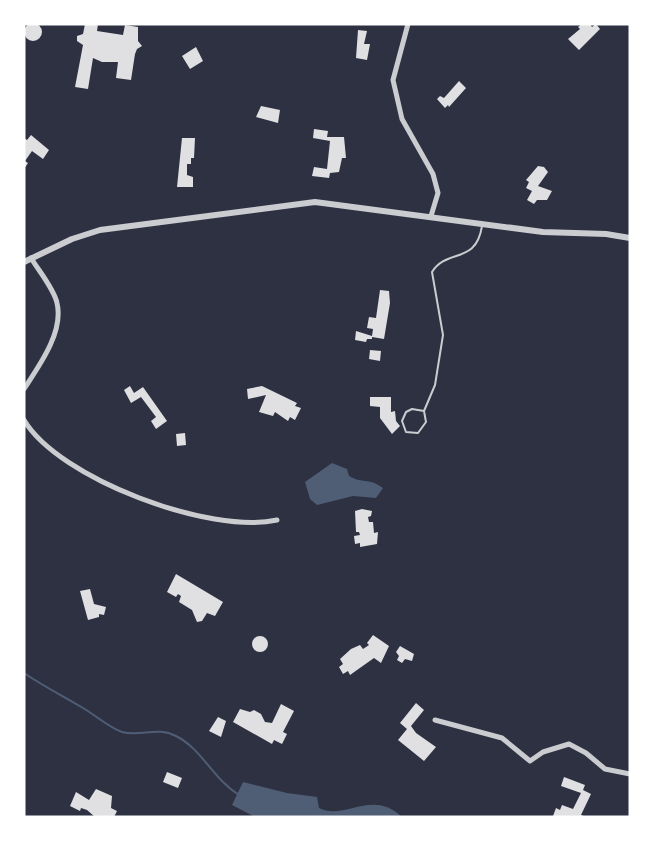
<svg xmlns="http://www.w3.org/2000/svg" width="654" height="841" font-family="Figtree,sans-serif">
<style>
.water{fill:#4f5d75}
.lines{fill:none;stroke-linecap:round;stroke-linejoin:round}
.stream{stroke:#4f5d75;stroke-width:2}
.building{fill:#e0e0e3}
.service{stroke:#caccd0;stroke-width:2}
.minor{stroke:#caccd0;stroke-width:5}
.tertiary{stroke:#caccd0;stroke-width:6}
</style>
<rect width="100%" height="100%" fill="#2d3142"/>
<path class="water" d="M332,463l15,6 2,7c13,8 19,1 34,12l-7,10 -23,-2 -36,9 -7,-6 -5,-17z
M243,782l44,11 30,4 2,11c26,13 53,-20 83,9h-147l-23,-12z"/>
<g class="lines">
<path class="stream" d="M24,673c19,13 39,23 59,35 12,7 27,20 39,24 20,5 35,-6 54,4 26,13 37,43 63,59"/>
</g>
<path class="building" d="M24 32a9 9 0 1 1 18 0a9 9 0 1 1-18 0Z
M85,24h13l-1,7 26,4 2,-10 13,2v14l4,5 -5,3 -2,5 -4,26 -15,-2 2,-16h-16l-9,-4 -5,31 -13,-2 8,-42 -6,-4v-5l6,-2z
M582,24h8l2,3 4,-3 4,5 -21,21 -11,-11 12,-10 -2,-2z
M358,30l9,1 -3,13h6l-3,16 -11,-2z
M196,47l7,14 -13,8 -8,-13z
M459,81l7,7 -17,19 -1,-2 -3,3 -8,-9 3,-3 4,2z
M261,106l19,4 -2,13 -22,-6z
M314,129l14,2 -1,6h17l2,21h-4l-3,14 -9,1 -1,5 -17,-2 2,-9 13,2 3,-28 -17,-3z
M31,135l18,15 -6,9 -11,-8 -7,10 3,2 -4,6v-31l3,2z
M182,138h13l-1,20h-3v6h-4v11l6,2v10h-16z
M538,166l6,1 4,5 -10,14 14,5 -5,9h-10l-3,4 -7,-4 5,-9 -6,-3 3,-6 -3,-2z
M380,290l9,1 1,12 -6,36 -12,-2v2h-5l-1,3 -11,-2 1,-9 16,5 1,-7 -6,-1 2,-11 7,1z
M370,350l11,1 -1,10 -11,-2z
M130,386l4,7 9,-6 24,34 -11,8 -5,-8 5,-4 -15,-20 -10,6 -7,-13z
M262,386l35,17 -2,3 6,2 -6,12 -5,-3 -2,4 -13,-9 -2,4 -14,-4 7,-17 -18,4 -1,-10z
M370,397h21v15l4,-1 1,10 4,5 -8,8 -12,-16v-11l-10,-1z
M185,433l1,12 -9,1 -1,-12z
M362,509l10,2 -1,5 -3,1 1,5h4l1,11 4,-1 -1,12 -17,3v-4l-5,1 -1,-8 6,-1 -1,-3h-3l-1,-21z
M176,574l47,28 -8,14 -8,-3 -5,8 -5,1 -5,-12 -13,-8 2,-6 -3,-2 -2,3 -9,-5z
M90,589l4,15 12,3 -2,8 -5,-1v3l-11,3 -8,-29z
M373,635l16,11 -8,17 -7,-5 -24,17 -2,-4 -5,3 -4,-7 4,-3 -3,-5 11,-10 9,-4 3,4 6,-4 -2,-2z
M252 644a8 8 0 1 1 16 0a8 8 0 1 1-16 0Z
M400,646l14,8 -2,7 -7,-2 -3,4 -5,-3 2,-4 -3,-4z
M416,703l8,7 -13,16 5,7 20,14 -12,14 -26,-21 9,-11 -7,-6z
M281,704l13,7 -11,21 4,2 -5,10 -8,-4 -2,4 -39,-22 7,-13 10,3 4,-2 7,4 4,8 7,1z
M218,717l8,4 -5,16 -12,-6z
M167,772l15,6 -4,10 -15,-6z
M564,777l21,8 -2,5 8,4 -10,21 5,2 -33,-1 3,-8 4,2 2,-5 11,4 8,-16 -20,-7z
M96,789l16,7 -1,12 6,3 -3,6h-19l-8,-7 -6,-2 -1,3 -10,-5 6,-14 13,8z"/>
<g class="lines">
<path class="service" d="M424,411l-12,-2 -6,3 -4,9 4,11 12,1 8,-11 -2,-11 11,-26 8,-50 -11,-63c15,-24 44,-7 50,-46"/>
<path class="minor" d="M408,24l-15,56 9,39 31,55 5,19 -7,23
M24,389c15,-23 40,-57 33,-86 -3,-14 -18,-32 -26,-45
M24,420c35,59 187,115 253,100
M435,720l67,18 28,23 13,-9 26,-8 17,9 19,16 25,5"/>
<path class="tertiary" d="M24,262l48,-23 28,-9 215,-28 228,30 63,2 24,4"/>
</g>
<rect width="654" height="841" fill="none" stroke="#ffffff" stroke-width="51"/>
</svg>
